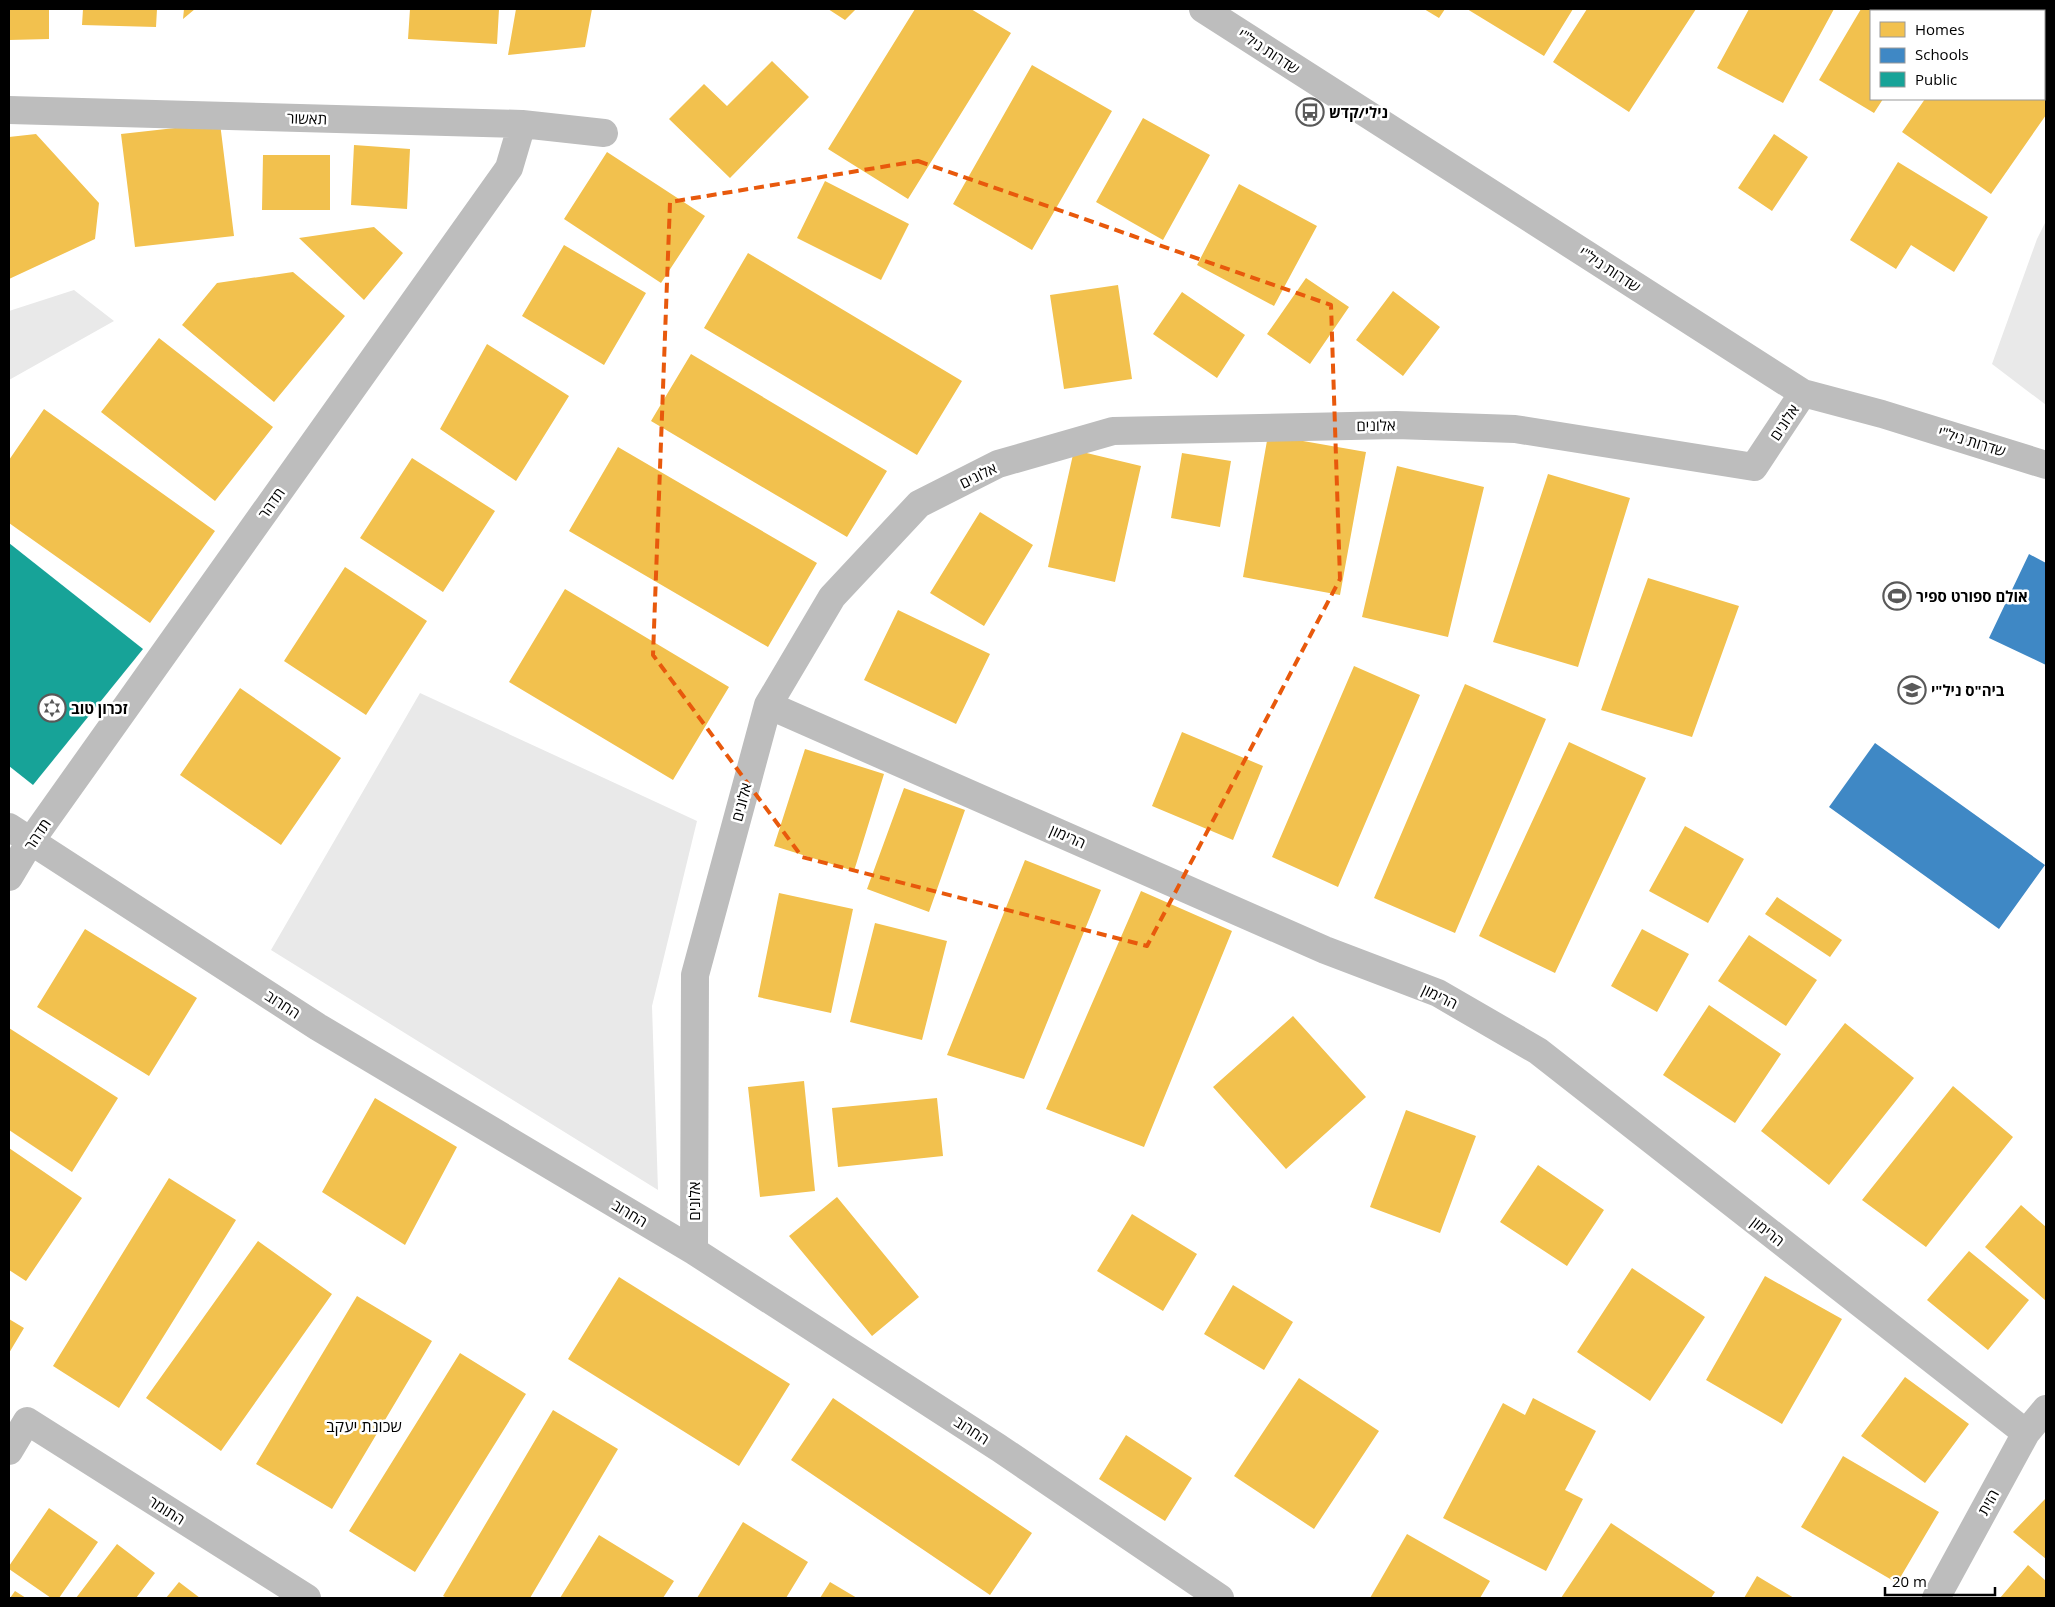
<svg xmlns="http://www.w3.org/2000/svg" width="2055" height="1607" font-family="'Open Sans',Heebo,sans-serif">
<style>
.park{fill:#e9e9e9}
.homes{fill:#f2c14e}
.schools{fill:#3f88c5}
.public{fill:#17a398}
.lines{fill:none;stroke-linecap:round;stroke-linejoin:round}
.minor{stroke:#bdbdbd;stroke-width:28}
.marked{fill:none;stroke:#e8590c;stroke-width:4;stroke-dasharray:10 6;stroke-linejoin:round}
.labels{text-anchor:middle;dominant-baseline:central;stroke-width:5;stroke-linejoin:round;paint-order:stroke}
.street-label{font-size:15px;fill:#000;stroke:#fff}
.poi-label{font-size:15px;font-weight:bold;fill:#000;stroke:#fff;text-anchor:start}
.neighbourhood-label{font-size:16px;fill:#000;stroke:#fff}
</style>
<rect width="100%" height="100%" fill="#fff"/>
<path class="park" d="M2046,221v184l-54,-41 45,-125z
M74,290l40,31 -105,59v-69z
M420,693l277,128 -45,185 6,184 -387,-240z"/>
<path class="homes" d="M9,9h40v30l-40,1z
M83,9h74l-1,18 -74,-2z
M184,9h11l-12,10z
M410,9h89l-2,35 -89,-5z
M516,9h76l-7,38 -77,8z
M828,9h28l-11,11z
M915,9h56l40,24 -103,166 -80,-50z
M1424,9h21l-6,9z
M1467,9h106l-29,47z
M1587,9h109l-67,103 -76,-50z
M1749,9h85l-51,94 -66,-35z
M1861,9h30l4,2h-24v88h12l-9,14 -55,-33z
M772,61l37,36 -79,81 -61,-59 35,-35 23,22z
M1032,65l80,46 -80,139 -79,-46z
M2044,91l2,2v22l-55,79 -89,-62 23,-33h119z
M1143,118l67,37 -47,85 -67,-38z
M220,123l14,113 -99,11 -14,-113z
M36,134l63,69 -4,36 -86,40v-142z
M1774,134l34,23 -36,54 -34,-23z
M354,145l56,4 -3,60 -56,-4z
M607,152l98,64 -44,67 -97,-64z
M263,155h67v55h-68z
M1898,162l90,55 -34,55 -43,-27 -15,24 -46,-29z
M825,181l84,43 -28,56 -84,-42z
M1239,184l78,42 -43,80 -77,-41z
M374,227l29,26 -39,47 -65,-62z
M564,245l82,48 -42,72 -82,-49z
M748,253l214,128 -45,74 -213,-127z
M293,272l52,44 -71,86 -92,-77 35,-42z
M1306,278l43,29 -39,57 -43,-30z
M1118,285l14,94 -68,10 -14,-94z
M1393,291l47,36 -37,49 -47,-36z
M1182,292l63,43 -28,43 -64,-44z
M159,338l114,89 -58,74 -114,-89z
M487,344l82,52 -53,85 -76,-52z
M691,354l196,117 -40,66 -196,-116z
M44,409l171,122 -65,92 -141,-100v-63z
M1268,435l98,17 -26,143 -97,-18z
M618,447l199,116 -49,84 -199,-116z
M1074,450l67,16 -26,116 -67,-15z
M1182,453l49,8 -11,66 -49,-9z
M412,458l83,53 -52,81 -83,-54z
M1397,466l87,21 -36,150 -86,-20z
M1548,474l82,24 -52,169 -85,-25z
M980,512l53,33 -49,81 -54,-33z
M345,567l82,54 -61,94 -82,-54z
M1648,578l91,28 -47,131 -91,-27z
M565,589l164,98 -56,93 -164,-98z
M898,610l92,44 -34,70 -92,-44z
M1354,666l66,29 -82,192 -66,-30z
M1465,684l81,35 -91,214 -81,-35z
M240,688l101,70 -60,87 -101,-70z
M1182,732l81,34 -30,74 -81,-34z
M1569,742l77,36 -91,195 -76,-37z
M805,749l79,25 -30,97 -80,-25z
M904,788l61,22 -36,102 -62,-23z
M1685,826l59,33 -36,64 -59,-32z
M1025,860l76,30 -77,189 -77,-24z
M1141,891l91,40 -88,216 -98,-38z
M779,893l74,16 -22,104 -73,-16z
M1777,897l65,43 -12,17 -65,-43z
M875,923l72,18 -25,99 -72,-18z
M85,929l112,69 -48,78 -112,-69z
M1642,929l47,25 -32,58 -46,-26z
M1749,935l68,45 -31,46 -68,-45z
M1709,1005l72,49 -46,69 -72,-48z
M1293,1016l73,81 -80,72 -73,-82z
M1845,1023l69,55 -85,107 -68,-54z
M9,1028l109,70 -46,74 -63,-42z
M804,1081l11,110 -55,6 -12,-110z
M1953,1086l60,51 -87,110 -64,-47z
M375,1098l82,49 -52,98 -83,-53z
M937,1098l6,58 -105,11 -6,-59z
M1406,1110l70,26 -36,97 -70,-26z
M9,1148l73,50 -56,83 -17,-11z
M1538,1165l66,45 -37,56 -67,-44z
M169,1178l67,42 -117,188 -66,-42z
M837,1197l82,100 -47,39 -83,-100z
M2021,1205l25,22v74l-61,-54z
M1132,1214l65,40 -34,57 -66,-40z
M258,1241l74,53 -111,157 -75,-53z
M1969,1251l60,49 -41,50 -61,-50z
M1632,1268l73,49 -55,84 -73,-49z
M1765,1276l77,43 -60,105 -76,-44z
M619,1277l171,107 -51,82 -171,-107z
M1233,1285l60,37 -29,48 -60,-36z
M357,1296l75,45 -100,168 -76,-45z
M9,1319l15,9 -15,25z
M460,1353l66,41 -111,178 -66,-41z
M1905,1377l64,47 -44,59 -64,-47z
M1299,1378l80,53 -65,98 -80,-53z
M833,1398l199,135 -42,62 -199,-135z
M1533,1398l63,33 -31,59 18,9 -37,72 -103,-53 60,-115 22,12z
M553,1410l65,39 -88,149h-83l-4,-2z
M1126,1435l66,43 -27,43 -66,-42z
M1843,1456l96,56 -42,71 -96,-56z
M2046,1498v61l-33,-27z
M49,1508l49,34 -39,56h-8l-42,-29v-3z
M743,1522l65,40 -22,36h-89z
M1611,1523l104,69 -4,6h-150z
M1407,1534l83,47 -10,17h-110z
M599,1535l75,46 -11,17h-103z
M117,1544l38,29 -19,25h-60z
M2028,1565l18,16v17h-46z
M1757,1576l37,22h-50z
M179,1582l21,16h-34z
M830,1582l27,16h-37z
M15,1591l11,7h-16z"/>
<path class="schools" d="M2029,554l17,9v102l-57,-27z
M1875,743l170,122 -46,64 -170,-122z"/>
<path class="public" d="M9,543l134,106 -110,136 -24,-19z"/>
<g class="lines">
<path class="minor" d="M1203,9l600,384 79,21 164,51
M2004,9l4,2
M2044,25h2
M9,110l513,14 82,9
M768,705l557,245 113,43 100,58 488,382
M9,827l309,200 376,224 305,197 221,150
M9,877l21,-35 479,-674 13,-44
M694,1251l1,-276 73,-270 64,-108 87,-93 79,-40 115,-33 283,-6 119,4 239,38 49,-74
M9,1451l18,-30 280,177
M1936,1598l90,-165 20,-24"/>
</g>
<path class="marked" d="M918,161l413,144 9,274 -193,367 -345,-89 -149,-202 17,-453z"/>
<defs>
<g id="bus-ring" transform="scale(1.4375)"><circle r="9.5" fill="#fff" stroke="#595959" stroke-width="1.5"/><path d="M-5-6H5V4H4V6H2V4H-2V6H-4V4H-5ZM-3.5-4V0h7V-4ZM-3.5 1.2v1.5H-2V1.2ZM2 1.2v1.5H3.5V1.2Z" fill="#595959"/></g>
<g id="stadium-ring" transform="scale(1.4375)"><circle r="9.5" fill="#fff" stroke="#595959" stroke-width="1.5"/><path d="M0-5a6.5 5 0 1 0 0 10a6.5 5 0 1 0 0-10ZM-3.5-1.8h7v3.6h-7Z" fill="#595959"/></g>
<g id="school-ring" transform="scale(1.4375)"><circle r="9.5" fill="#fff" stroke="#595959" stroke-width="1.5"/><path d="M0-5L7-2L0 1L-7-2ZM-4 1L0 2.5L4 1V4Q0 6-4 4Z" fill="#595959"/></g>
<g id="synagogue-ring" transform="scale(1.4375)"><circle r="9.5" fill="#fff" stroke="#595959" stroke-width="1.5"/><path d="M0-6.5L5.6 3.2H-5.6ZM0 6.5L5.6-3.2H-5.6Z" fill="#595959"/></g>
</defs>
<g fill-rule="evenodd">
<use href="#bus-ring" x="1310" y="112"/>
<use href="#stadium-ring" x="1897" y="596"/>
<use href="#school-ring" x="1912" y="690"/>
<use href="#synagogue-ring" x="52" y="708"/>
</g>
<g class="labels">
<g class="street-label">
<text transform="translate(1269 51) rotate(33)">שדרות ניל"י</text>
<text transform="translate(307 118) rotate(2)">תאשור</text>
<text transform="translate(1610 269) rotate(33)">שדרות ניל"י</text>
<text transform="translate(1784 422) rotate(-56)">אלונים</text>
<text transform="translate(1376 425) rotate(-1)">אלונים</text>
<text transform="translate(1972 441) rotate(17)">שדרות ניל"י</text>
<text transform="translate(978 475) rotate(-26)">אלונים</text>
<text transform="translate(271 503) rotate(-55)">תדהר</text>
<text transform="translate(741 802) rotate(-75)">אלונים</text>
<text transform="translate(37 834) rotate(-56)">תדהר</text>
<text transform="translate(1068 836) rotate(24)">הרימון</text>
<text transform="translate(1440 996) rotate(26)">הרימון</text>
<text transform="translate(283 1004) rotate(33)">החרוב</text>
<text transform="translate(694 1201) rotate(-90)">אלונים</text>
<text transform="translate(630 1213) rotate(31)">החרוב</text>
<text transform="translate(1768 1231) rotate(38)">הרימון</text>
<text transform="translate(972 1430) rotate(33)">החרוב</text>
<text transform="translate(1988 1502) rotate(-61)">הזית</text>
<text transform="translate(167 1510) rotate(32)">התומר</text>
</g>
<g class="poi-label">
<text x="1329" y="112">נילי/קדש</text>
<text x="1916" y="596">אולם ספורט ספיר</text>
<text x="1931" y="690">ביה"ס ניל"י</text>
<text x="71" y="708">זכרון טוב</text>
</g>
<g class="neighbourhood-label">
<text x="364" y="1426">שכונת יעקב</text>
</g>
</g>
<rect width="2055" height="1607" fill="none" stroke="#000000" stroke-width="20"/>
<rect x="1870" y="10" width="175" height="90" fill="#ffffff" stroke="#999999"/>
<rect x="1880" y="22" width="25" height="15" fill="#f2c14e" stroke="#999999"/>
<text x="1915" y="35" font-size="15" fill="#000000">Homes</text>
<rect x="1880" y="48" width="25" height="15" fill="#3f88c5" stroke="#999999"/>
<text x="1915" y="60" font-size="15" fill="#000000">Schools</text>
<rect x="1880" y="72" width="25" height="15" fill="#17a398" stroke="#999999"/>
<text x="1915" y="85" font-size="15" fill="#000000">Public</text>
<path d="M1885 1587v8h110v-8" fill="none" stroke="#000000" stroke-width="2.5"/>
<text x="1892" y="1587" font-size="15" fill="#000000" stroke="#ffffff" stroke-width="4" paint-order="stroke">20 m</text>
</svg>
